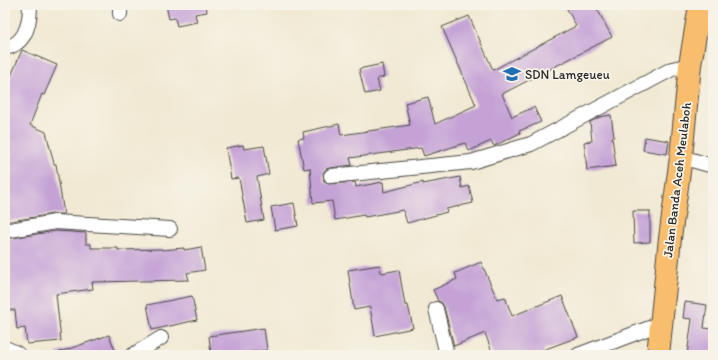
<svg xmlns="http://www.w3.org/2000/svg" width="718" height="360" font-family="Itim,sans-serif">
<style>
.building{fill:#c5a2d6}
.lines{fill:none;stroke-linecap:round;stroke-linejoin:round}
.minor-casing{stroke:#494844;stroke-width:16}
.tertiary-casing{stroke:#494844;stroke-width:20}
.trunk-casing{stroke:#494844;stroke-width:24}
.minor{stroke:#fff;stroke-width:14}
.tertiary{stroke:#fff;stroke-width:18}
.trunk{stroke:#f9be6d;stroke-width:22}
.labels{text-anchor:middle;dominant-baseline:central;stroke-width:3.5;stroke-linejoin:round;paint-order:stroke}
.poi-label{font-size:13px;fill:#2b2b2b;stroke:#f7f3e8;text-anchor:start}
.street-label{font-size:13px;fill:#2b2b2b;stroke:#f7f3e8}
</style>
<rect width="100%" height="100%" fill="#f7f3e8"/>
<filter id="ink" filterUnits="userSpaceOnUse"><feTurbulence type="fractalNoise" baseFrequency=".025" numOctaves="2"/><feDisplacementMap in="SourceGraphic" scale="8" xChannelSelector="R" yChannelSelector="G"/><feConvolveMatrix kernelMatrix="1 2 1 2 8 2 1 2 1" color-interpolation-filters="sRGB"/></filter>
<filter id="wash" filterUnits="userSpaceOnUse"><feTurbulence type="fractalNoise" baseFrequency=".012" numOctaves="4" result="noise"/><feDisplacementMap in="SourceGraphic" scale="16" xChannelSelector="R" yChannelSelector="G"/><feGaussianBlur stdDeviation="0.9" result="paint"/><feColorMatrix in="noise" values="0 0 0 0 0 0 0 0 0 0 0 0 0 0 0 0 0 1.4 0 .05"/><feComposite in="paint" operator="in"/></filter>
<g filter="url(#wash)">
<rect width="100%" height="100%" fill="#f1e9d3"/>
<g id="blocks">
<path class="building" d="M166,5h40l1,7 -12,2 2,8 -20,4 -2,-8 -6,1z
M565,5h30l17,32 -110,57 10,23 22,-10 7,15 -22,9 1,2 -26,13 -3,-5 -22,10 -4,-8 -41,13 -3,-8 -71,10 2,7 -22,3 -4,1 -3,4 1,8 4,3 27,-2 1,5 27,-5 1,10 39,-10v2l37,-7 2,11 7,-2 4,17 -27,6 1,3 -40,11 -4,-13 -38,7 -1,-2 -29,5 -3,-19 -19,2 -3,-35 -6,1 -6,-30 6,-1 -1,-6 36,-8 2,11 69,-10 -5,-22 23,-6 7,27 41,-19 -34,-78 27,-11 24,54 83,-44z
M22,50l35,15 -13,30 -2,-1 -12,31 16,7 8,32h2l8,50h-11l-48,8v-132z
M382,64l2,13 -7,2 3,12 -15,3 -6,-25z
M611,115l3,22h-2l4,29 -29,4 -3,-28 8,-1 -2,-19 10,-5z
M645,137l24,4 -2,13 -24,-4z
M243,145l1,4 20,-3 5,28 -12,3 7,43 -17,3 -8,-45 -8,1 -5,-31z
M294,203l4,23 -23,4 -4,-23z
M633,211h17v31l-16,1z
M56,231l30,2v11h5v4h27v2l44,-1v1l22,-2v2l17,-3 4,23 -18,3 2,7 -97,2 1,7 -37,5 5,47 -34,3 -2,-16 -8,1 -2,-19h-10v-71z
M481,262l16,37 8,-2 7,19 50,-20 16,41 -35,13 2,5h-52l-8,-22 -31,13 -10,-39 -2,-4 -4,-2 -5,-11 24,-11 -2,-6z
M380,265l1,8 18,-3 6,35h3l5,23 -38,8 -5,-29 -16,3 -6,-40z
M192,296l5,24 -45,10 -5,-25z
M685,302l22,3 -3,23 9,1v26h-26l5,-36 -9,-1z
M264,328l3,22 -23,3v2h-33l-2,-19z
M109,335l8,20h-60v-2z"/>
</g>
</g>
<g filter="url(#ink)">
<use href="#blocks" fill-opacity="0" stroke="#494844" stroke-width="1"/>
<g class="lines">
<g class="minor-casing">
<path id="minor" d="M120,14v-9
M5,48c21,-4 25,-25 25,-43
M681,157l32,9
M331,176l140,-14 60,-18 141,-75 18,-4
M5,231l50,-9 115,7
M436,309l11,46
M133,355l28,-17
M578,355l82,-31"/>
</g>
<g class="tertiary-casing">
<path id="tertiary" d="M5,350l11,5"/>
</g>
<g class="trunk-casing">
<path id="trunk" d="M658,355l12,-117 11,-81 9,-92 10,-60"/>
</g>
<use href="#minor" class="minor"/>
<use href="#tertiary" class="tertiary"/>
<use href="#trunk" class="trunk"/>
</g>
</g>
<defs>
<g id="school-bare" transform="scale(1.38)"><path d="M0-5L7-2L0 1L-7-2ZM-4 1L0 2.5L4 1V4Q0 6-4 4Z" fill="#1f6fb2" stroke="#f7f3e8" stroke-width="2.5" paint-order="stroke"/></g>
</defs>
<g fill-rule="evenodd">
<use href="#school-bare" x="512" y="74"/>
</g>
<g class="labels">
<g class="poi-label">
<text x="525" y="74">SDN Lamgeueu</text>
</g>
<g class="street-label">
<text transform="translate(677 180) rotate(-83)">Jalan Banda Aceh Meulaboh</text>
</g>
</g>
<rect width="718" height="360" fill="none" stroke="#f7f3e8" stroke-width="20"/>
</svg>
